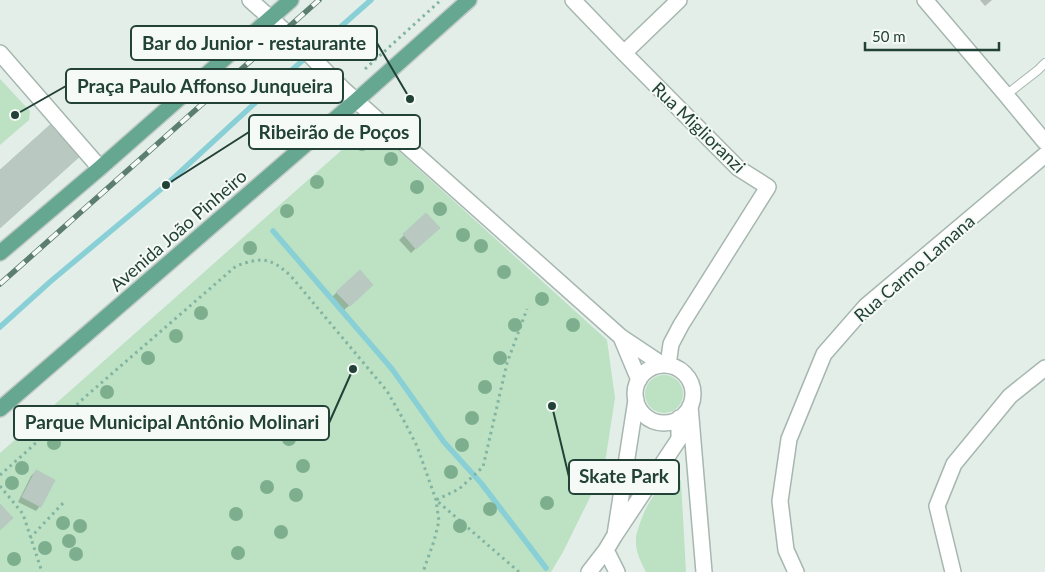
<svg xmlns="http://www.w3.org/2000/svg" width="1045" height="572" font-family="Lato,sans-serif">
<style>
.green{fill:#bce1c3}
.shadow{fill:#0003}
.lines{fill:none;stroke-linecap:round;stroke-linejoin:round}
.stream{stroke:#89cfd6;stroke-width:5.5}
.building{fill:#b9c9c2;stroke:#b6c9c0}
.lane-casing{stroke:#a6b7b0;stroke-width:10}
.street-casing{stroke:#a6b7b0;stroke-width:18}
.primary-casing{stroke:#c1cac7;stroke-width:18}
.path{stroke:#82b4a1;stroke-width:3;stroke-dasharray:2.5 4;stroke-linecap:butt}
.lane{stroke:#fff;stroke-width:8}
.street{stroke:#fff;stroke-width:15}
.primary{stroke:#66a792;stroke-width:15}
.rail-casing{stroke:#5c7d72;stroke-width:5.5}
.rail{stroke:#f5faf7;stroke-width:4;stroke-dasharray:11;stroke-linecap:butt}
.tree{fill:#7daf8e}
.labels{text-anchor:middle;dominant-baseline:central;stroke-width:4;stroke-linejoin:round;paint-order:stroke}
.street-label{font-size:18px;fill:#224137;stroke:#f5faf7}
.leader{fill:none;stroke:#224137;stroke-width:2}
.callout-dot{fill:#224137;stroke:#f5faf7;stroke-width:2}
.callout{fill:#f5faf7;stroke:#224137;stroke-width:2}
.callout-label{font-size:19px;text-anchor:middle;font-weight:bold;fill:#224137}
</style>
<rect width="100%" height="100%" fill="#e4eee9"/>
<path class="green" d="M0,79l30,32 -1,9 -29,25z
M370,125l237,215 8,58 -11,71 -41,83 -12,20h-551v-119z
M645 394a19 19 0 1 1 38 0a19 19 0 1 1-38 0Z
M677,477l4,4 5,91h-40c-6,-11 -11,-22 -10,-34 0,-4 2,-8 3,-12 7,-21 17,-40 38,-49z"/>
<path class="shadow" d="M980,0h12l-7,6z
M426,214l7,18 -22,21 -12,-13z
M367,290l-23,20 -12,-13 5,-5z
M36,471l4,35 -4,5 -18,-9 13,-26z"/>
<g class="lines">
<path class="stream" d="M273,231l119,138 52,73 37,41 65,85
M0,327l51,-46 115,-96 101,-93 104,-92"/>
</g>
<path class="building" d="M50,125l29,32 -79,71v-58z
M426,213l14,15 -24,21 -13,-15z
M360,270l13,15 -23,21 -14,-14z
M36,470l19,10 -14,27 -19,-10z
M0,504l13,14 -13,12z"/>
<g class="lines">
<g class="lane-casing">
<path id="lane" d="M1006,95l32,-25 7,-7"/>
</g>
<g class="street-casing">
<path id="street" d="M250,0l46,41 47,48 278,248
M573,0l51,53 114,115 30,19 -87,138 -10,19 -3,21
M925,0l81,95 39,47
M0,53l100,115
M624,53l55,-53
M635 394a29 29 0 1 1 58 0a29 29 0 1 1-58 0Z
M639,380l-18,-43 42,28
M636,400l-21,135 64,-96v-21
M690,406l14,166
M606,550l11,22
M589,572l17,-22 9,-15
M796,572l-10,-22 -6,-49 9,-62 35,-85 42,-48 179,-151
M953,572l-16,-66 17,-42 56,-68 35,-28"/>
</g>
<g class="primary-casing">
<path id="primary" d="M0,253l100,-85 191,-168
M0,409l357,-309 112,-100"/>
</g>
<path class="path" d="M365,69l76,-69
M0,475l25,-22 60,-56 151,-131c26,-9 33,-9 54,9l97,116 16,28 14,27 19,54 3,21 -5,20 -11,31
M0,486l23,28 19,58
M30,538l35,-37
M519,572l-83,-72 23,-11 24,-22 24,-104 20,-54"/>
<use href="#lane" class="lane"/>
<use href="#street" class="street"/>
<use href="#primary" class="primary"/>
<g class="rail-casing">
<path id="rail" d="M0,284l319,-284"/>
</g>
<use href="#rail" class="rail"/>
</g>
<g class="tree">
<circle cx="362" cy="144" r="7"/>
<circle cx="391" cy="159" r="7"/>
<circle cx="317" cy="182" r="7"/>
<circle cx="417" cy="187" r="7"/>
<circle cx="440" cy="209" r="7"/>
<circle cx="287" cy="211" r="7"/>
<circle cx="463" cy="235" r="7"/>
<circle cx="481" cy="246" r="7"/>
<circle cx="250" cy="248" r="7"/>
<circle cx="504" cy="272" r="7"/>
<circle cx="542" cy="299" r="7"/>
<circle cx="201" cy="313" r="7"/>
<circle cx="515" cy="325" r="7"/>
<circle cx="573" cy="325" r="7"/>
<circle cx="176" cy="336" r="7"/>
<circle cx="148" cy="358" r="7"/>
<circle cx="500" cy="358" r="7"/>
<circle cx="485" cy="387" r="7"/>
<circle cx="107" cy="392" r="7"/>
<circle cx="472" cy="418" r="7"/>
<circle cx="289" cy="439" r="7"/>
<circle cx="54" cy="443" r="7"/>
<circle cx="462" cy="445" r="7"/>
<circle cx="303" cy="466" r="7"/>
<circle cx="22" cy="468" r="7"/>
<circle cx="451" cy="472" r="7"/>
<circle cx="12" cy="483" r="7"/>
<circle cx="267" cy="487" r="7"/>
<circle cx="296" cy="495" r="7"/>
<circle cx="547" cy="503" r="7"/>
<circle cx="490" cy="509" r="7"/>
<circle cx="236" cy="514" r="7"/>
<circle cx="63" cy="523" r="7"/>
<circle cx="80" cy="526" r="7"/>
<circle cx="460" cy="526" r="7"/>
<circle cx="281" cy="532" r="7"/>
<circle cx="69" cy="541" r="7"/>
<circle cx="45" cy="548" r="7"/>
<circle cx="238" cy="553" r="7"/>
<circle cx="76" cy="554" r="7"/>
<circle cx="14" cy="559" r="7"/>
</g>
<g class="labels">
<g class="street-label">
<text transform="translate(699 127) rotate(44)">Rua Miglioranzi</text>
<text transform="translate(178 230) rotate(-41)">Avenida João Pinheiro</text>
<text transform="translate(914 268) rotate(-41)">Rua Carmo Lamana</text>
</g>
</g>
<path class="leader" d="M410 99L377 43M15 115L66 86M166 185L249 132M353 369L329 423M552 406L569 477"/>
<g class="callout-dot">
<circle cx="410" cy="99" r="5"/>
<circle cx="15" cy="115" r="5"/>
<circle cx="166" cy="185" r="5"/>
<circle cx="353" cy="369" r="5"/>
<circle cx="552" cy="406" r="5"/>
</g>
<g class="callout">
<rect x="131" y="26" width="246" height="34" rx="5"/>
<rect x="66" y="69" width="277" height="34" rx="5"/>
<rect x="249" y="115" width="171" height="34" rx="5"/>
<rect x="14" y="406" width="315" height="34" rx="5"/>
<rect x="569" y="460" width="110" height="34" rx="5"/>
</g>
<g class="callout-label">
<text x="254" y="50">Bar do Junior - restaurante</text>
<text x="205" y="93">Praça Paulo Affonso Junqueira</text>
<text x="334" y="139">Ribeirão de Poços</text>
<text x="172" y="429">Parque Municipal Antônio Molinari</text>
<text x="624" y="483">Skate Park</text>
</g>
<path d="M865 42v8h134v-8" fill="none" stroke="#224137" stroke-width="2.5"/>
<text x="872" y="42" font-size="15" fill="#224137" stroke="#f5faf7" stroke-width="4" paint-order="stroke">50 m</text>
</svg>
